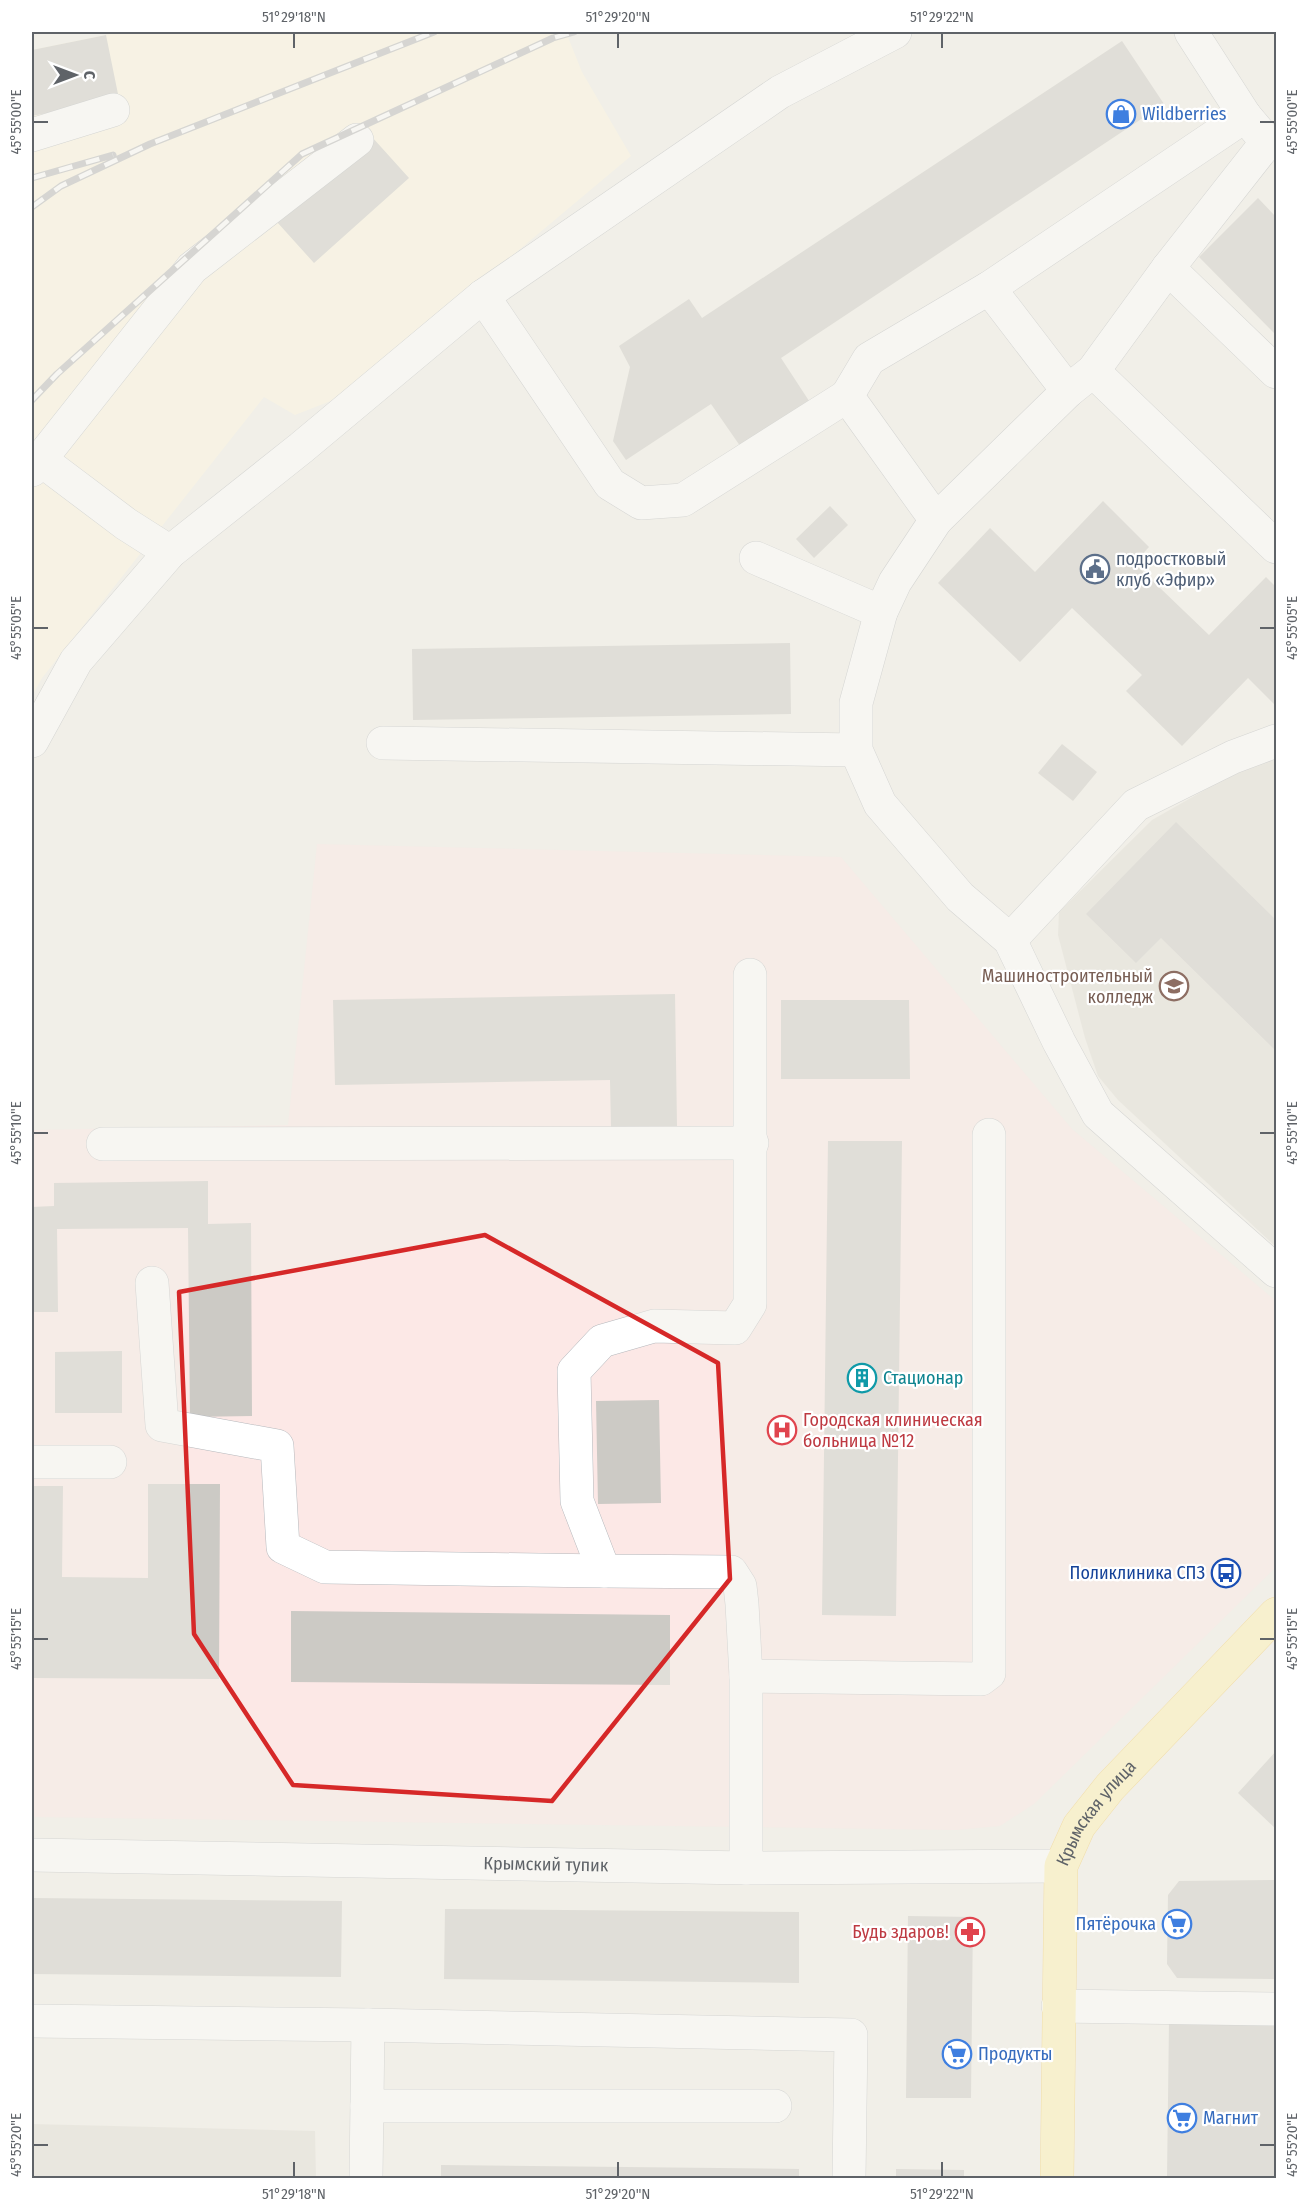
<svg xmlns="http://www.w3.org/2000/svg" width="1308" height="2210" font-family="'Fira Sans Condensed',sans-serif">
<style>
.commercial{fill:#fef7e0}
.education{fill:#e1ded6}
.medical{fill:#fce8e6}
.building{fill:#cccac5}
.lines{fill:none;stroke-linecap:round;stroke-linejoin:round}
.minor-casing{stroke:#b5b8bc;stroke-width:34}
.major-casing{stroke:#f2c960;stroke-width:34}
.minor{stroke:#fff;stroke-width:33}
.major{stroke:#fff2af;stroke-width:33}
.rail-casing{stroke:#b6b7b8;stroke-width:7}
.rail{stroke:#fff;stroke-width:4.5;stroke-dasharray:14;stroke-linecap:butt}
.marked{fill:none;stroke:#d62828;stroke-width:4.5;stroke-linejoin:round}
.ticks{fill:none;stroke:#5f6368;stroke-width:2}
.labels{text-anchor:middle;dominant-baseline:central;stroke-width:4.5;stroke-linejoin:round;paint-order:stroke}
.shop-label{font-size:18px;fill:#366cbe;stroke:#fff;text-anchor:start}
.service-label{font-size:18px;fill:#4e5e75;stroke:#fff;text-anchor:start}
.education-label{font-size:18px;fill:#785e54;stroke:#fff;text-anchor:end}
.culture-label{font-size:18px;fill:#0d838f;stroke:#fff;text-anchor:start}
.health-label{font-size:18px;fill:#be3a42;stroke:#fff;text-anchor:start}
.transit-label{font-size:18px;fill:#164399;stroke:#fff;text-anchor:end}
.street-label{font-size:18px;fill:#5f6368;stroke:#fff}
.neatline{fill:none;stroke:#5f6368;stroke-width:2}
.ticks-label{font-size:15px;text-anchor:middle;fill:#5f6368}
</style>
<rect width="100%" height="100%" fill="#f1efe8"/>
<path class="commercial" d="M120,32h446l16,40 49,84 -285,239 -51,20 -31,-18 -222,281 -10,18v-646z"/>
<path class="education" d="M1261,758l15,1v488l-158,-147 -20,-24 -13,-38 -27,-103 1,-23 93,-92z
M32,2124l283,7 1,47h-284z"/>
<path class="medical" d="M317,844l524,13 231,272 204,172v266l-242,237 -34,22 -44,4 -924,-13v-687l256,-5z"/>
<path class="building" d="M106,35l13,64 -87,17v-66z
M1122,41l42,63 -383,254 32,49 -68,46 -34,-49 -85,56 -13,-19 17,-74 -11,-21 70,-47 13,19z
M372,137l37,41 -95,85 -37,-41z
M1258,198l18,19v118l-77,-78z
M1103,501l46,46 -15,16 75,72 57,-58 10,10v119l-28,-28 -66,68 -56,-55 16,-16 -70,-67 -52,54 -82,-79 52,-55 45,44z
M830,506l18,19 -34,33 -18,-19z
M790,643l1,71 -378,6 -1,-71z
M1062,744l35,28 -24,29 -35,-28z
M1176,822l100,98v131l-115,-113 -25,25 -50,-49z
M675,994l2,132 -66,1 -1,-47 -275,5 -2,-85z
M781,1000h128l1,79h-129z
M828,1141h74l-6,475 -74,-1z
M208,1181v43l43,-1 1,193 -62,1 -2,-189 -131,1 1,83h-26v-105l22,-1v-23z
M122,1351v62h-67v-61z
M659,1400l2,103 -63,1 -2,-103z
M148,1484h72l-1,195 -187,-1v-192h31l-1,91 86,1z
M291,1611l379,4v70l-379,-3z
M1276,1751v78l-38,-36z
M1276,1880v99l-99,-1 -10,-14 1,-69 11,-14z
M32,1898l310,3 -1,76 -309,-3z
M445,1909l354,3v71l-355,-4z
M908,1916l65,1 -2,181h-65z
M1276,2016v162h-109l2,-156z
M441,2165l358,4v9h-358z
M896,2169l68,1v8h-68z"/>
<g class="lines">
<g class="minor-casing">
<g id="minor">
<path d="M1191,32l54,84"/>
<path d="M32,135l81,-25"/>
<path d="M989,288l79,103"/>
<path d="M483,296l127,188 31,19 42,-3 164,-104"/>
<path d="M1093,371l75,-103"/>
<path d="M41,460l85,64 44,28"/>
<path d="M32,470l160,-202 165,-128"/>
<path d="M936,520l-89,-124 22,-37 120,-71 256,-172 22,26 -99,126 108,104"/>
<path d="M1276,547l-183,-176 -25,20 -132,129 -41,62 -14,30 -25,91v47l24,54 80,93 50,43 49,102 39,72 178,157"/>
<path d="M756,558l125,54"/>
<path d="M32,741l44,-80 94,-109 131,-104 182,-152 297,-204 115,-60"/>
<path d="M383,743l473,7"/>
<path d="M1010,940l126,-135 97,-48 43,-16"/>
<path d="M103,1144l649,-1"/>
<path d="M152,1283l10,142 115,21 6,101 42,20 279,4"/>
<path d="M32,1462h78"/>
<path d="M746,1676l235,3 8,-6v-538"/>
<path id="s1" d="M32,1855l714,13 315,-2"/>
<path d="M746,1868v-192l-4,-72 -2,-18 -9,-14 -127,-1 -27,-70 -3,-130 28,-30 52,-15 81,2 15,-24v-329"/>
<path d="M1058,2006l218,3"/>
<path d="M32,2021l336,4 483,10 -2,143"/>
<path d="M367,2106h408"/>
<path d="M366,2178l2,-153"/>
</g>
</g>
<g class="major-casing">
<g id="major">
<path id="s2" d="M1057,2178l4,-312 18,-40 31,-39 166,-173"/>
</g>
</g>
<use href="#minor" class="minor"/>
<use href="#major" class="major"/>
<g class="rail-casing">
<path id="rail" d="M32,178l81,-23
M32,207l29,-21 89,-42 284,-112
M32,400l25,-26 245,-220 251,-116 21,-6"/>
</g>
<use href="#rail" class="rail"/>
</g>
<path d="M0 0H1308V2210H0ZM485,1235l233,128 12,216 -178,222 -259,-16 -99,-151 -15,-342z" fill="#f1efe8" fill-opacity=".55" fill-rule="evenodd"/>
<path class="marked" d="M485,1235l233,128 12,216 -178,222 -259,-16 -99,-151 -15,-342z"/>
<path class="ticks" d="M294,33v15M618,33v15M942,33v15M33,122h15M1260,122h15M33,628h15M1260,628h15M33,1133h15M1260,1133h15M33,1639h15M1260,1639h15M33,2145h15M1260,2145h15M294,2162v15M618,2162v15M942,2162v15"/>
<defs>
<g id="shop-ring" transform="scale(1.5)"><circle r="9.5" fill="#fff" stroke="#3f7fe0" stroke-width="1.5"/><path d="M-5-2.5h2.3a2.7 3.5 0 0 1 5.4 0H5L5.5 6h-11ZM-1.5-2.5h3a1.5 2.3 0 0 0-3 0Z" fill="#3f7fe0"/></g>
<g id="civic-ring" transform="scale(1.5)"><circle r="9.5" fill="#fff" stroke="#5c6f8a" stroke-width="1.5"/><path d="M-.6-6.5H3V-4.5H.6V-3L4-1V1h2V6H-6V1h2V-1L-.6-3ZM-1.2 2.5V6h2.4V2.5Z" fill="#5c6f8a"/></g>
<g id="university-ring" transform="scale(1.5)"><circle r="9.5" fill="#fff" stroke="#8d6e63" stroke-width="1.5"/><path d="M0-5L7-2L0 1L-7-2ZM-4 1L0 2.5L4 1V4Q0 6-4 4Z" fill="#8d6e63"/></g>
<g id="building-ring" transform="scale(1.5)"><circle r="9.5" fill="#fff" stroke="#0f9aa8" stroke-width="1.5"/><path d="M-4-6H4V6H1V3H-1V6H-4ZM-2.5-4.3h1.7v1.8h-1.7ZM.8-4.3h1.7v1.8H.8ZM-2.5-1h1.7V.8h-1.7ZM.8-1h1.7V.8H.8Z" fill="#0f9aa8"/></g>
<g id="hospital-ring" transform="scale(1.5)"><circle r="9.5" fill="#fff" stroke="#e0444e" stroke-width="1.5"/><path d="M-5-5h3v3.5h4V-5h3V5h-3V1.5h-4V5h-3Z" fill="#e0444e"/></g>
<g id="bus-ring" transform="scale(1.5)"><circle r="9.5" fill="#fff" stroke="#1a4fb4" stroke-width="1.5"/><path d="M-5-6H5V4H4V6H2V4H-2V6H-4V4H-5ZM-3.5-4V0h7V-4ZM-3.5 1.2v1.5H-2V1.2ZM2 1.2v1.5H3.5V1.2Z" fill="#1a4fb4"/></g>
<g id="supermarket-ring" transform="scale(1.5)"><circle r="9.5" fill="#fff" stroke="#3f7fe0" stroke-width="1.5"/><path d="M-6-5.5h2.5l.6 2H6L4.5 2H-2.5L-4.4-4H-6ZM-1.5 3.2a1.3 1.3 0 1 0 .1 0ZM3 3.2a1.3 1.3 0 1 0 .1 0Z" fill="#3f7fe0"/></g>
<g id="pharmacy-ring" transform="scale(1.5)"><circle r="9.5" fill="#fff" stroke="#e0444e" stroke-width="1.5"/><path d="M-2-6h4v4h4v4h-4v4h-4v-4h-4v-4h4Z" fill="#e0444e"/></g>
</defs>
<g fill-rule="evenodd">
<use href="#shop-ring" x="1121" y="114"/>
<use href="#civic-ring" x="1095" y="569"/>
<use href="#university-ring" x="1174" y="986"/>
<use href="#building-ring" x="862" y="1378"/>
<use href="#hospital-ring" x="782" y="1430"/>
<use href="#bus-ring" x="1226" y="1573"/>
<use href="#supermarket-ring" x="1177" y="1924"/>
<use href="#pharmacy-ring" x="970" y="1932"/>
<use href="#supermarket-ring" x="957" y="2054"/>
<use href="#supermarket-ring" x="1182" y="2118"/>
</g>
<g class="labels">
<g class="shop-label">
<text x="1142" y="114">Wildberries</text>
<text x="1156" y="1924" text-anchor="end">Пятёрочка</text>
<text x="978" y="2054">Продукты</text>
<text x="1203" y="2118">Магнит</text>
</g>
<g class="service-label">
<text x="1116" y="559">подростковый<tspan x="1116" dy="21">клуб «Эфир»</tspan></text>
</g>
<g class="education-label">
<text x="1153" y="976">Машиностроительный<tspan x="1153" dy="21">колледж</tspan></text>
</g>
<g class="culture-label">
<text x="883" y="1378">Стационар</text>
</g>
<g class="health-label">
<text x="803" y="1420">Городская клиническая<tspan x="803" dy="21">больница №12</tspan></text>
<text x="949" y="1932" text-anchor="end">Будь здаров!</text>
</g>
<g class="transit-label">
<text x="1205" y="1573">Поликлиника СПЗ</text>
</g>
<g class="street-label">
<text stroke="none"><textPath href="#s2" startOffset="376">Крымская улица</textPath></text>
<text stroke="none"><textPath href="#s1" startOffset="514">Крымский тупик</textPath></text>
</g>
</g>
<rect width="1308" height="2210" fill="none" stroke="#ffffff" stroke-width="66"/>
<g transform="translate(75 75) rotate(90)" stroke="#ffffff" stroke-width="4.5" paint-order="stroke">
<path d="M0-4.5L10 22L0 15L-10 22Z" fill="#5f6368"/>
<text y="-9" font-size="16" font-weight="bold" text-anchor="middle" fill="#5f6368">С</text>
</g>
<rect x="33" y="33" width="1242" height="2144" class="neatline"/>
<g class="ticks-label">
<text x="294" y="22">51°29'18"N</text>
<text x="618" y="22">51°29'20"N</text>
<text x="942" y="22">51°29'22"N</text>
<text transform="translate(16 122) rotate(-90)" y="5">45°55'00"E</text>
<text transform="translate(1292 122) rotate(-90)" y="5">45°55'00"E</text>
<text transform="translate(16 628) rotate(-90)" y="5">45°55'05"E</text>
<text transform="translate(1292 628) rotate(-90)" y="5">45°55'05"E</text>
<text transform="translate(16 1133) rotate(-90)" y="5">45°55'10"E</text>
<text transform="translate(1292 1133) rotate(-90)" y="5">45°55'10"E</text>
<text transform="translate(16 1639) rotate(-90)" y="5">45°55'15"E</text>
<text transform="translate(1292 1639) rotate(-90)" y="5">45°55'15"E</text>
<text transform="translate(16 2145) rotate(-90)" y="5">45°55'20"E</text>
<text transform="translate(1292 2145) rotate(-90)" y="5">45°55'20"E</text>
<text x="294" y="2199">51°29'18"N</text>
<text x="618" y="2199">51°29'20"N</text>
<text x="942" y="2199">51°29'22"N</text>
</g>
</svg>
